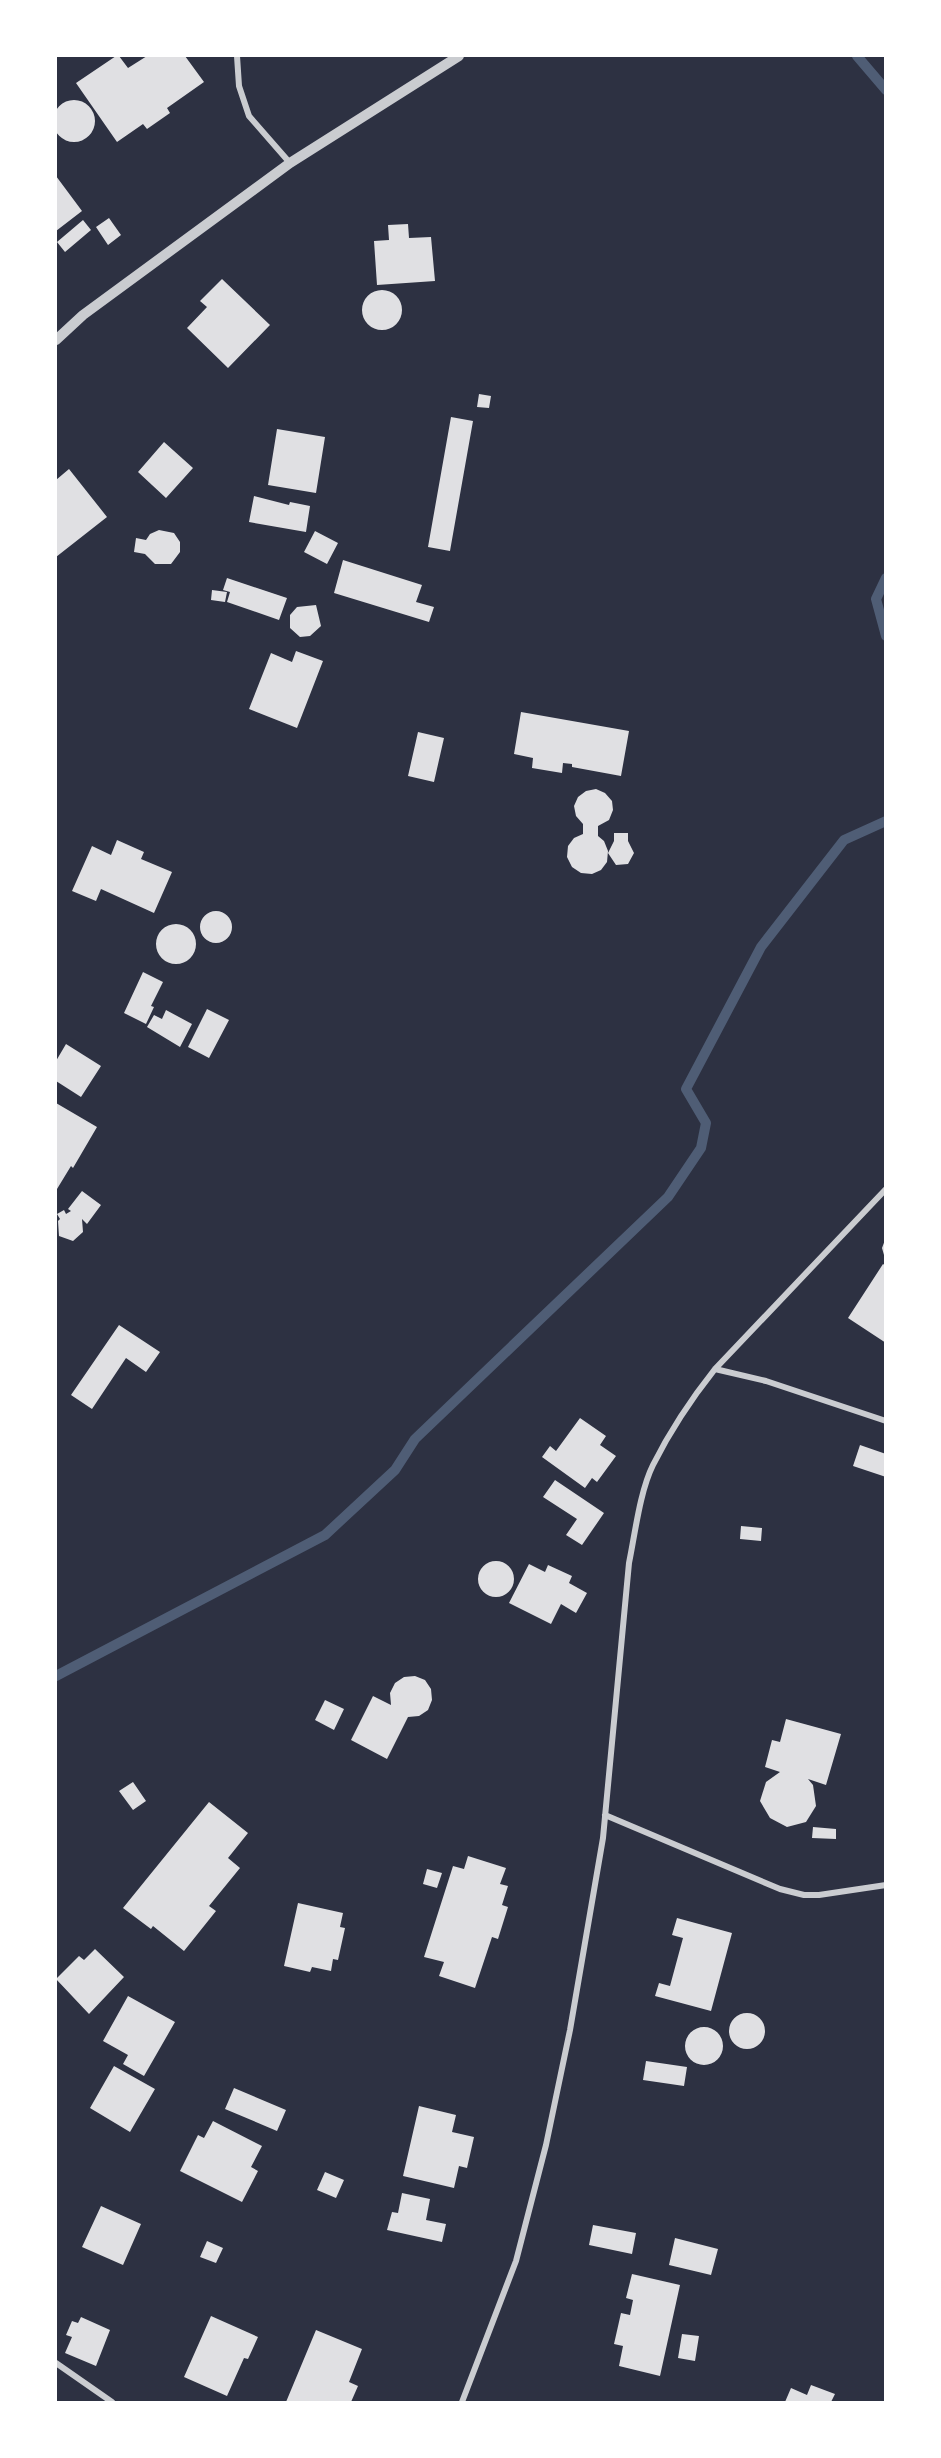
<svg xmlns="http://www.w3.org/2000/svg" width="941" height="2458" font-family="Karla,sans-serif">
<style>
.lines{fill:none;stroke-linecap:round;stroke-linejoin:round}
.stream{stroke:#4f5d75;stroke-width:10}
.building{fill:#e0e0e3}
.minor{stroke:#caccd0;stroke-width:6}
.tertiary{stroke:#caccd0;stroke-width:10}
</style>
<rect width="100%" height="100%" fill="#2d3142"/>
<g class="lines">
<path class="stream" d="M857,56l29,34
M886,578l-10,21 10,37
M56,1676l269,-141 70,-65 20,-31 253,-242 33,-49 5,-25 -20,-34 75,-142 83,-107 42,-19"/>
</g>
<path class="building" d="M116,56h3l9,12 19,-12h38l19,26 -37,26 3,5 -23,16 -4,-5 -26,18 -41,-59z
M53 121a21 21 0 1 1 42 0a21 21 0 1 1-42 0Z
M56,176l26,35 -26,20z
M109,218l12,17 -13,10 -12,-18z
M83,220l8,10 -26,22 -8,-10z
M408,224l1,14 22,-1 4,44 -58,4 -3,-44 15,-1 -1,-15z
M222,279l48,46 -42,43 -41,-40 20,-21 -7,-6z
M362 310a20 20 0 1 1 40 0a20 20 0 1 1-40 0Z
M479,394l12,2 -2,12 -12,-1z
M451,417l22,4 -23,130 -22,-4z
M277,429l48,8 -9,56 -48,-8z
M164,442l29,26 -27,30 -28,-26z
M69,469l38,48 -51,40v-77z
M254,496l35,9 1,-3 20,4 -4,26 -57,-10z
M159,530l15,3 6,9v10l-9,12h-16l-10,-10 -11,-2 2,-14 10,2 4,-6z
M315,531l23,12 -11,21 -23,-12z
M343,560l79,25 -6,17 18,5 -5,15 -95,-29z
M227,578l60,20 -8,22 -52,-18 3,-10 -7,-2z
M212,590l15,2 -2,10 -14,-2z
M316,605l5,21 -11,10 -10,1 -10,-9v-13l7,-8z
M296,651l27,10 -26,67 -48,-19 22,-56 21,9z
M521,712l108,19 -8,45 -49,-9v-3l-9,-1 -1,10 -30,-5 1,-10 -19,-4z
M418,732l26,6 -10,44 -26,-6z
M596,789l9,4 7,8 1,9 -4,10 -11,6v10l6,5 4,10 -1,11 -6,8 -9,4 -11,-1 -9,-6 -5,-10 1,-11 6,-8 9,-4v-10l-7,-8 -2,-10 4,-9 8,-6z
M614,833h14v8l6,12 -6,11 -12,1 -8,-12 6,-12z
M117,840l27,12 -3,7 31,13 -18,41 -53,-24 -5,12 -24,-10 20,-45 19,9z
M200 927a16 16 0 1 1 32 0a16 16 0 1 1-32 0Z
M156 944a20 20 0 1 1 40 0a20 20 0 1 1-40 0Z
M143,972l20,10 -12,24 3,1 -8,17 -22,-11z
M207,1009l22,11 -20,38 -21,-11z
M166,1010l26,14 -12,23 -33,-20 7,-12 8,4z
M66,1044l35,22 -20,31 -25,-16v-20z
M56,1103l41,24 -24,41 -2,-2 -14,23 -1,-1z
M82,1191l19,14 -14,19 -5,-5 1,13 -10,9 -14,-5 -1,-15 2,-2 -3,-5 7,-4 2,4 5,-3 -3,-2z
M885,1240h1v22l-4,-14z
M883,1264l3,2v77l-38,-25z
M119,1325l41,27 -14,20 -20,-14 -34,51 -21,-14z
M580,1418l26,18 -6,9 16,11 -19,26 -5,-4 -7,10 -43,-31 8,-11 6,5z
M860,1445l26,9v23l-33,-11z
M555,1480l49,33 -22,32 -16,-10 11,-16 -34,-22z
M741,1526l21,2 -1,13 -21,-2z
M478 1579a18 18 0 1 1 36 0a18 18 0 1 1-36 0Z
M529,1564l16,8 3,-7 24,11 -3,7 18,10 -11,20 -15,-9 -10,20 -42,-21z
M415,1676l10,4 6,9 1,11 -4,10 -9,6 -11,1 -21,42 -36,-19 22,-44 18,9 -1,-12 5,-10 9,-6z
M325,1700l19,9 -10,21 -19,-10z
M786,1719l55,15 -15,51 -18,-6 5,6 3,21 -10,16 -19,5 -17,-9 -10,-17 6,-19 14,-10 -15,-5 7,-27 8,2z
M133,1782l13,19 -13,9 -14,-19z
M209,1802l39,31 -20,25 12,10 -31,38 7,5 -32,40 -31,-25 -2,3 -28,-21z
M813,1827l23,2v10l-24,-1z
M468,1856l38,12 -6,16 8,2 -6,19 6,2 -10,32 -6,-2 -17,51 -36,-12 5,-14 -20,-5 29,-91 11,3z
M427,1869l15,4 -5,15 -14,-4z
M298,1903l45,10 -3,14 5,1 -7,32 -5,-1 -2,12 -19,-4 -2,5 -26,-6z
M677,1918l55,15 -21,78 -56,-15 4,-13 11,3 13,-48 -11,-3z
M95,1949l29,28 -35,37 -33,-35 23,-23 5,4z
M128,1996l47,26 -31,54 -21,-12 5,-9 -25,-14z
M729 2031a18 18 0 1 1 36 0a18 18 0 1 1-36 0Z
M685 2046a19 19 0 1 1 38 0a19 19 0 1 1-38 0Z
M646,2061l41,6 -3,19 -41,-6z
M114,2066l41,23 -25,43 -40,-24z
M234,2088l52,22 -9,21 -52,-22z
M419,2106l37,9 -4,17 22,5 -7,31 -8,-2 -5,22 -51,-12z
M213,2121l49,25 -11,21 7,4 -16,31 -62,-31 18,-36 6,3z
M325,2172l19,8 -8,18 -19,-8z
M402,2193l28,6 -4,21 20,4 -4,18 -55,-12 5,-18 6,1z
M101,2206l40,18 -18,41 -41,-18z
M593,2225l43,8 -4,21 -43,-9z
M675,2238l43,11 -7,26 -42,-10z
M207,2241l16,7 -7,15 -16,-6z
M632,2274l48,11 -20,91 -41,-10 4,-20 -9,-2 7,-31 9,2 3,-15 -7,-2z
M211,2316l47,21 -10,22 -4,-1 -17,38 -43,-19z
M81,2317l29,13 -14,36 -31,-13 7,-16 -6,-2 6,-14 6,2z
M316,2330l46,19 -13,33 9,4 -7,16h-65z
M682,2334l17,2 -4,25 -17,-3z
M811,2385l24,9 -4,8h-46l6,-14 16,7z"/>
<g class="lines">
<path class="minor" d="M237,56l2,30 10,30 41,47
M715,1369l51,12 120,40
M605,1815l175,74 24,6h15l67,-10
M56,2363l56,39
M462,2402l54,-141 30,-116 24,-115 33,-192 26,-275c6,-29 11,-72 24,-98 17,-34 39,-67 62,-96l171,-180"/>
<path class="tertiary" d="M56,340l27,-25 207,-152 169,-107"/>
</g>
<rect width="941" height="2458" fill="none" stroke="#ffffff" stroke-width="114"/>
</svg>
